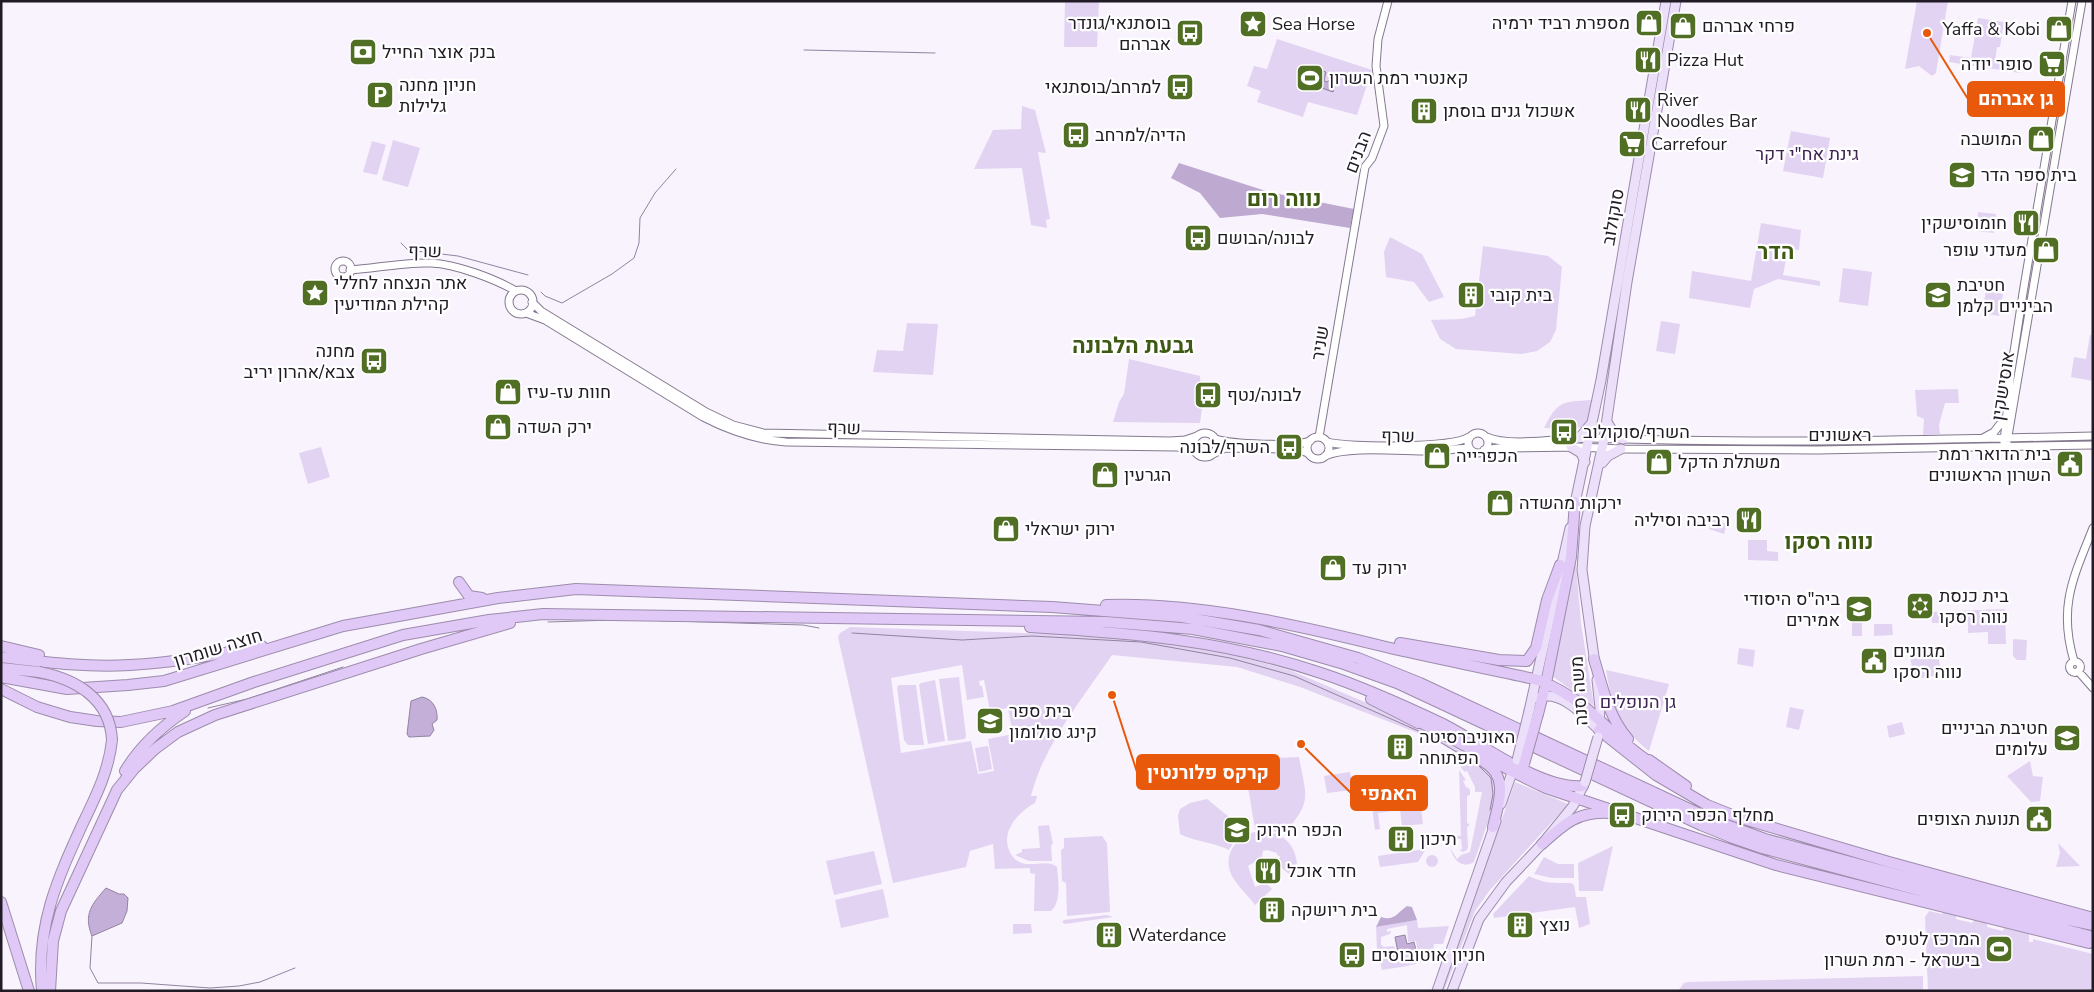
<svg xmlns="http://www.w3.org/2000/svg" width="2094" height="992" font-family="'Nunito Sans',Heebo,sans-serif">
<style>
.green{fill:#e3d3f2;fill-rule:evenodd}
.forest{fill:#bea9d1}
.water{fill:#c4afd8;stroke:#9383a2}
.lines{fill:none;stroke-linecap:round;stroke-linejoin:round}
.stream{stroke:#9383a2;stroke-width:1}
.minor-casing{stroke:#84788e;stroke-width:9}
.major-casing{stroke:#9d8cac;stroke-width:11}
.highway-casing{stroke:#9d8cac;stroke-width:12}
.minor{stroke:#fff;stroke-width:7}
.major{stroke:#ecdffa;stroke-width:9}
.highway{stroke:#e0c9f6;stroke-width:10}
.major-bridge-casing{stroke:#9d8cac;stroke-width:11;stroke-linecap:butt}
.highway-bridge-casing{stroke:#9d8cac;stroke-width:12;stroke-linecap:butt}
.major-bridge{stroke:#ecdffa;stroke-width:9}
.highway-bridge{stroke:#e0c9f6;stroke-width:10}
.labels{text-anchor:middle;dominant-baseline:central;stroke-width:4.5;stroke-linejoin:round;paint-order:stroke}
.poi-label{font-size:18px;fill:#201b24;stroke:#fff;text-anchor:start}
.street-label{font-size:18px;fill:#201b24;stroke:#fff}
.park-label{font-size:18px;fill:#3f2355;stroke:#fff}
.district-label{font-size:22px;font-weight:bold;fill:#3e5914;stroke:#fff}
.leader{fill:none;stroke:#e8590c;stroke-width:2}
.callout-dot{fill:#e8590c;stroke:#fff;stroke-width:2}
.callout{fill:#e8590c;stroke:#e8590c;stroke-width:2}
.callout-label{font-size:19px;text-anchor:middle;font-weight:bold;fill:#fff}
</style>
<rect width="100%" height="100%" fill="#f8f3fd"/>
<path class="green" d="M1065,1h34l-2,46h-33z
M1917,1h31l-12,72 -4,3 -13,-10 -14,3z
M1978,18l26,4 -4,25h-3l-2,15 26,4 -1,7 -71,-11 1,-7 21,3z
M1277,39l95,31 -15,45 -49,-13 -5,15 -46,-15 4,-11 -14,-5 7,-20 13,3z
M1022,106l13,4 11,43 -8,-1 12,67 -4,1 1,8 -16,-3 -9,-57 -48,1 19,-39 28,-1z
M1791,131l39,7 -7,40 -40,-7z
M393,140l27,8 -12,39 -26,-7z
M372,141l14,4 -9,30 -14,-3z
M1978,212l18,2 -2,19 -18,-2z
M1761,223l40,7 -2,20 -11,-1 -5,26 37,6v5l-42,-7 -24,10 -4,19 -61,-10 3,-27 59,10z
M1390,237l32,17 22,43 -15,5 -15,-20 -28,-5 -2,-25z
M1483,246l65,10 14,11 -6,63 -6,12 -13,9 -16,3 -65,-5 -16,-10 -9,-19 30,-1 14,-3z
M1843,268l29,4 -4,34 -29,-4z
M1986,291l17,3 -4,22 -17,-3z
M1661,321l19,3 -5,30 -19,-3z
M907,323l31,1 -5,51 -60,-3 4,-22 26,1z
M2090,335l3,1v45l-22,-4 3,-20 12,2z
M1129,359l71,17 2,32 -2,15 -87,-1 6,-20 5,-8z
M1958,389l1,14h-14l-6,22 1,9 -17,1 1,-16 -7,-3 -2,-26z
M1592,400c-2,6 -2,17 -6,23 -7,10 -31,5 -42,5 14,-28 19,-26 48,-28z
M321,447l9,30 -22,7 -9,-31z
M1712,519l15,5 -3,10 -15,-5z
M1748,540h19v11l11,1v9l-30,-1z
M1575,555l6,68 13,83 -42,-30z
M2005,609l1,35h-18v-12l-20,1v-11l-36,1 -1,-11z
M1852,621h10v15h-10z
M1874,624h18l1,11 -19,1z
M850,627l265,9 43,4 71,13 63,18 103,44 66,36 27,17 7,10 2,18 -23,66c-12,8 -21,-3 -24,-14l7,11 4,-4 9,-3 12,-60h-7v-5l-8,-16 -2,1 -4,-4 -1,-13 -27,-16 -133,-52 -63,-20 -125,-12c-29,43 -69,91 -81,141h6l-2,7c-19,10 -38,33 -22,54 12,15 33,0 44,10 1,13 5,34 -6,44h-17l1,-37 -5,-1v-5l-35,1 -2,-25 -23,7 -4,16 -73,16 -55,-246 2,-4zM962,665l5,35 17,-3 -2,-11h-2l-1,-5 5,-1 6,31 18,-3 5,26 -25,5 6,32 -16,3 -7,-33 -70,12 -10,-75z
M2013,639l14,1 -1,20h-9l-4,-4z
M1739,648l16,2 -2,17 -16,-3z
M1938,651l3,24 -27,4 -4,-23z
M1606,670l63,14 -20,67c-28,-21 -38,-48 -43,-81z
M959,677l7,59 -1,3 -17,2 -9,-62z
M935,680l10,61 -17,3 -9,-59 2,-2z
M899,685h17l8,60h-16l-4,-5 -7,-53z
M1790,707l14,3 -5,20 -13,-3z
M1902,722l3,12 -16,4 -2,-12z
M988,746l4,23 -13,3 -4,-24z
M1299,757c7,40 14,44 -15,76l-29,-4 -11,-66 30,-5z
M2030,761l3,15 10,1 -3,24 -9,1 -24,-26z
M1459,770l7,10 -3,1 3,6 4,2v6l-3,1v27l3,2 -3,2 1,20 -1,3 -4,2 -4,-2 3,-1 -1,-10h-7l1,-3h6z
M1350,772l3,18 -26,3 -3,-17z
M1515,782l53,22 -78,86 -15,21 -31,80h-3z
M1391,797l2,14 -15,2 2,16 -5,1 -4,-31z
M1207,799l22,18 9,18 -9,15c-16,-8 -33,-8 -49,-16l-2,-18 2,-7 10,-6z
M1421,808l2,16 -21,2 -2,-16z
M1049,825l4,19 -2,1 1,16h-23l-14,-6 7,-3v-3l18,-1 -2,-22z
M1254,832c23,-3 40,7 43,31l-8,11 -11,-9 2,-9 -3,-1v-2l-10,-3 -4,1 -2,10 3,1 -5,4 -3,-5 -8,5 7,21 11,-4 6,6 -17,16c-7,-10 -19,-20 -24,-31 -8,-20 5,-36 23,-42z
M1102,836l5,7 3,69 -43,4 -1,-33 -4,-2 -1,-31 3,-2v-10z
M2058,843l22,23 -24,1 4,-14z
M1613,846l-10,45h-24l-1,-28z
M1426,849l-8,13 -38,5 -2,-11z
M874,851l8,33 -48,11 -8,-34z
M1426 861a6 6 0 1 1 12 0a6 6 0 1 1-12 0Z
M1544,857l14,7h16v14h-22l-18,-4z
M1529,876c17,8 24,7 42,7l3,2 2,12h10l4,27 -11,4 -4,-21 -81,11 -1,-4z
M883,889l6,28 -48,11 -6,-28z
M1929,911l13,3 2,-3 12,4v4l16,4 2,-3 13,2v5l16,4 1,-3 25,6v8h4v-3l60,15v37h-165l-3,-74z
M1107,915l6,2 -48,7 -3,-2 2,-2z
M1417,920l1,8 31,-2 -6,18h-9l-2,12c-13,10 -34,11 -50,14l-5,-21 -1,-22zM1407,925l1,17 8,-1 2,11 -20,3 -4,-9 -10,1 -3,-2v-8l9,-3 1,-3 -4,1v-3z
M1013,924h18l1,9 -19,1z
M1923,976v15h-245l6,-8 4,-1z"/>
<path class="forest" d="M1179,163l90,29 85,17 -4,19 -88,-14 -42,4 -20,-25 -29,-15z
M1407,906l5,1 5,13 -41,7 5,-10c13,5 17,-5 26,-11z"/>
<path class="water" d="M1318,69l8,3 -2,9 4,1 1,-2 7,2 -3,10 -20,-7z
M422,697c11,2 16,12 15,23l-5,4 2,6 -4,6 -21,1 -2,-3 4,-33z
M106,888l13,6h5l4,4 -1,13 -5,12 -30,13c-9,-22 0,-32 14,-48z
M1405,935l2,9 7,-2 2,8 -18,3 -3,-16z"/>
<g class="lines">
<path class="stream" d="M804,50l131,3
M401,243l7,7 50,6 70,19
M541,292l4,4 17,7 50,-29 22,-16 5,-15 1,-25 15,-25 21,-24
M640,620l163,5 16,3
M548,622l66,-2
M852,633l110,7 70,-4 109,6 89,16 64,18 138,61 46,28 13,13 2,16 -3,16
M208,708l39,-9 96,-32
M92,936l-2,32 8,15h43l69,5 29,-2 21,-4 35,-14"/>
<g class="minor-casing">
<path id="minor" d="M335 269a8 8 0 1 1 16 0a8 8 0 1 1-16 0Z
M350,270c27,-2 55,-8 81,-7 25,1 64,16 85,28
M509 302a12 12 0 1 1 24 0a12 12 0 1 1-24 0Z
M532,302l9,9 165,101 27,13 30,8 407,8 15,-1 12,-4
M526,313l19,7 158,97c27,14 53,23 83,25l391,5 13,2 4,2
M1193 445a12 12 0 1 1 24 0a12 12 0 1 1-24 0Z
M1468 443a10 10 0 1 1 20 0a10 10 0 1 1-20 0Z
M1319,437l46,-270 7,-9 12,-32 -8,-60 2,-27 10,-38
M1487,437c24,11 78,0 105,1 167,6 334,2 501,-2
M1307 448a11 11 0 1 1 22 0a11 11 0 1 1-22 0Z
M1983,438l11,-6 10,-13
M1216,439c14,5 80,8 94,2
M1327,442c22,6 125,6 142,-5
M2004,442l7,-71 12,-78 49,-292
M2007,442l75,-441
M1484,450l14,-2 81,-1 42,2 197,1 275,-5
M1213,454l12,-6 71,1 12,4
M1325,456c23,-11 83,-4 111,-5 12,0 23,-4 34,-2
M2074,661c-16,-54 -1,-83 19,-133
M2069.5 667a5.5 5.5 0 1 1 11 0a5.5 5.5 0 1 1-11 0Z
M2078,671l15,17"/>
</g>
<g class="major-casing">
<path id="major" d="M1607,422l8,13 8,4
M1573,440l8,-4 10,-12
M1571,447l10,6 4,9
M1602,463l6,-7 13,-7
M1574,508l27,-128 65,-379
M1595,664l-13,-94 3,-44 19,-87 23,-157 49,-281
M1597,680l3,28 -1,16
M1538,698c22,-10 47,19 61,32
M1529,711l41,-183
M1501,804l13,-37
M1437,991l59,-170
M1452,991l27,-72 27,-37 36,-38 31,-38 12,-24"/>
</g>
<g class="highway-casing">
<path id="highway" d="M459,582l10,14 13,2
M1106,605c92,-3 191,20 280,42 50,12 101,21 152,33 15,6 30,14 44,25 24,19 44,43 71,59
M1030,627c102,6 193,13 291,46 42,14 82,32 122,51 38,19 98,66 140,62
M1400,643l99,17 28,1 9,-13 11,-48 13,-35
M1,646l38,9
M1,657c42,5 87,11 129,8 45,-2 88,-11 132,-19
M1594,659c9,29 14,57 34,80
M1,668l38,4
M1,677l66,12 61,-4 36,-4 179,-55 155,-28 78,-9 476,18 130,10 77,13 99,28 62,25 295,138 50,18 281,76 47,10
M1,689l36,18 33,10 27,4 24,1 52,-11 81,-29 149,-47 86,-15 54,-6 563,8 87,7 89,17 62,18 53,19 304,142 32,13 29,10 331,89
M1371,699l47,24
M1538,714l8,-31 25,-126 4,-55
M1413,719c45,21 87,48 133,69l230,77 313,78
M1599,730l57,45 51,30 30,12 152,45 204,56
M1649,760l37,26
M1484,762c26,15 14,42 9,65
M125,771c15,-25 36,-44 60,-60
M1542,844c22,-20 36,-33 67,-31
M1,902l28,89
M42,991c-6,-65 15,-111 41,-168 13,-27 26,-53 29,-83
M50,991l3,-50 8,-30 56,-121 17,-21 21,-20 23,-17 37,-17 206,-66 89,-26"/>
</g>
<use href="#minor" class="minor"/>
<use href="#major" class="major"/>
<use href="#highway" class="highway"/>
<g class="major-bridge-casing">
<path id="major-bridge" d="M1517,760l12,-49
M1585,782l13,-45"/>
</g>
<g class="highway-bridge-casing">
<path id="highway-bridge" d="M39,672c37,7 71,27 73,68
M1524,764l14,-50"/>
</g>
<use href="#major-bridge" class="major-bridge"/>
<use href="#highway-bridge" class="highway-bridge"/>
</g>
<defs>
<g id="shop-square" transform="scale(1.4375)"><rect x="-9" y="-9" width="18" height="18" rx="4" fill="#516f24" stroke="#fff"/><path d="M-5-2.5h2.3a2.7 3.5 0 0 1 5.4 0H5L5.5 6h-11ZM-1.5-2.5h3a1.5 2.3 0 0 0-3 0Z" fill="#fff"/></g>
<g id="sight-square" transform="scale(1.4375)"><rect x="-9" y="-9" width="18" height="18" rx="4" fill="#516f24" stroke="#fff"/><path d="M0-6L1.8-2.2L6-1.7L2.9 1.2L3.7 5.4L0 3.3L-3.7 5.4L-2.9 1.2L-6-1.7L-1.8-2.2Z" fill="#fff"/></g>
<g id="bus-square" transform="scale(1.4375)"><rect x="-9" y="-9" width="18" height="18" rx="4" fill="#516f24" stroke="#fff"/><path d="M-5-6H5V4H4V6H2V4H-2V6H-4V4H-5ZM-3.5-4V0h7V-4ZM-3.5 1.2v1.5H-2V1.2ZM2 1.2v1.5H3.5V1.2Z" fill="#fff"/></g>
<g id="bank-square" transform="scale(1.4375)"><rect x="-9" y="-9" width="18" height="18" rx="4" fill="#516f24" stroke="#fff"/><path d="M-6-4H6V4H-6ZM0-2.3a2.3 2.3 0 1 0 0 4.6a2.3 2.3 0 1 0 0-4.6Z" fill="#fff"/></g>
<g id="restaurant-square" transform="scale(1.4375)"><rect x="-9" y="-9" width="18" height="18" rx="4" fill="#516f24" stroke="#fff"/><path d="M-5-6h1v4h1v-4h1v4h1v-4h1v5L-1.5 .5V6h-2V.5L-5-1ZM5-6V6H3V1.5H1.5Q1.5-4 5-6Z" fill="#fff"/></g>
<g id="supermarket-square" transform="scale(1.4375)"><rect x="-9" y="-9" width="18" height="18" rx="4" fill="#516f24" stroke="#fff"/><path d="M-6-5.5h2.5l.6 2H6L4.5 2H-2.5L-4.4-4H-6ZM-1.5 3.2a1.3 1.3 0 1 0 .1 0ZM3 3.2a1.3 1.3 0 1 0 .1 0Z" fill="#fff"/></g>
<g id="stadium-square" transform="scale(1.4375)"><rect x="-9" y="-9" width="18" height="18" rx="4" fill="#516f24" stroke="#fff"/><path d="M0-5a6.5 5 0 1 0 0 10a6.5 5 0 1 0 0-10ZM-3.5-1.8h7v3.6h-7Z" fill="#fff"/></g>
<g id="parking-square" transform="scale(1.4375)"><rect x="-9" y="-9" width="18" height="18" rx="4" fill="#516f24" stroke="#fff"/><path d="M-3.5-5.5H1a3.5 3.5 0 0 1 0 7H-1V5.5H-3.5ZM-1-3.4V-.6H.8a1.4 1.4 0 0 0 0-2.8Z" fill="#fff"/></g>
<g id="building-square" transform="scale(1.4375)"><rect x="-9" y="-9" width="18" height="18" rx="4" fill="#516f24" stroke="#fff"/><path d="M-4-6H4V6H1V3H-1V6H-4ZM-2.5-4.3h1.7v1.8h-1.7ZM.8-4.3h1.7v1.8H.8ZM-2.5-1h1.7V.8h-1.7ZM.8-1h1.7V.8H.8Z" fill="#fff"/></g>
<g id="school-square" transform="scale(1.4375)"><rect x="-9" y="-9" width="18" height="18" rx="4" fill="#516f24" stroke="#fff"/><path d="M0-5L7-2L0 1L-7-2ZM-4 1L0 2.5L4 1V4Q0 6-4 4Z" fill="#fff"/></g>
<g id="civic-square" transform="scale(1.4375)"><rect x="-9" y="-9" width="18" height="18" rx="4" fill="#516f24" stroke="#fff"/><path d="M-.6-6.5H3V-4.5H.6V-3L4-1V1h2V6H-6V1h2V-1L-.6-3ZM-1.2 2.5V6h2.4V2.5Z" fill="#fff"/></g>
<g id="synagogue-square" transform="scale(1.4375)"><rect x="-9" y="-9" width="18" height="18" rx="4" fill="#516f24" stroke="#fff"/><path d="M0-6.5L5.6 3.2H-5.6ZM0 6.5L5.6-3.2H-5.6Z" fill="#fff"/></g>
</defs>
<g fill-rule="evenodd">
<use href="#shop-square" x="1649" y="23"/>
<use href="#sight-square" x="1253" y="24"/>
<use href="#shop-square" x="1683" y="26"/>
<use href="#shop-square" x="2059" y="29"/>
<use href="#bus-square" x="1190" y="33"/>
<use href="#bank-square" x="363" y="52"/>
<use href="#restaurant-square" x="1648" y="60"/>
<use href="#supermarket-square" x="2052" y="64"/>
<use href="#stadium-square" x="1310" y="78"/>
<use href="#bus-square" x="1180" y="87"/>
<use href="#parking-square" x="380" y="95"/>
<use href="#restaurant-square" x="1638" y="110"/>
<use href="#building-square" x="1424" y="111"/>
<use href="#bus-square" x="1076" y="135"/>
<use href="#shop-square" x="2041" y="139"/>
<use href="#supermarket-square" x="1632" y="144"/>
<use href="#school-square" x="1962" y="175"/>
<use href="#restaurant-square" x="2026" y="223"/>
<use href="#bus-square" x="1198" y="238"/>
<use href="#shop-square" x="2046" y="250"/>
<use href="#sight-square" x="315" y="293"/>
<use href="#building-square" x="1471" y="295"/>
<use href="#school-square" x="1938" y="295"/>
<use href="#bus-square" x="374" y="361"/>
<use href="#shop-square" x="508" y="392"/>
<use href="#bus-square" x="1208" y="395"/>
<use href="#shop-square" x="498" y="427"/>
<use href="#bus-square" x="1564" y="432"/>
<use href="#bus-square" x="1289" y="447"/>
<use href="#shop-square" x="1437" y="456"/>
<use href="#shop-square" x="1659" y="462"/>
<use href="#civic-square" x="2070" y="464"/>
<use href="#shop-square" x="1105" y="475"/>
<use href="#shop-square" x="1500" y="503"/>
<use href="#restaurant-square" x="1749" y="520"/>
<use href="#shop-square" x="1006" y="529"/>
<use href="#shop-square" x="1333" y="568"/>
<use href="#synagogue-square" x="1920" y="606"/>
<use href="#school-square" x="1859" y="609"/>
<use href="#civic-square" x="1874" y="661"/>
<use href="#school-square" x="990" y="721"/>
<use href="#school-square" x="2067" y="738"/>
<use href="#building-square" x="1400" y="747"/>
<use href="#bus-square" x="1622" y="815"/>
<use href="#civic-square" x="2039" y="819"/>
<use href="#school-square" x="1237" y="830"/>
<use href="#building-square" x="1401" y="839"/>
<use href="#restaurant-square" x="1268" y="871"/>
<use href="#building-square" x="1272" y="910"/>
<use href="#building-square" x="1520" y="925"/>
<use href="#building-square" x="1109" y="935"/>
<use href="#stadium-square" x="1999" y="949"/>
<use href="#bus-square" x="1352" y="955"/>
</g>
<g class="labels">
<g class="poi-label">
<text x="1171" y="23" text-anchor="end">בוסתנאי/גונדר<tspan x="1171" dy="21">אברהם</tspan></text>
<text x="1630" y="23" text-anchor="end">מספרת רביד ירמיה</text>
<text x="1272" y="24">Sea Horse</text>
<text x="1702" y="26">פרחי אברהם</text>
<text x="2040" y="29" text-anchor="end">Yaffa &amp; Kobi</text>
<text x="382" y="52">בנק אוצר החייל</text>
<text x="1667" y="60">Pizza Hut</text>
<text x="2033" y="64" text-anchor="end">סופר יודה</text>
<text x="1329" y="78">קאנטרי רמת השרון</text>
<text x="399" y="85">חניון מחנה<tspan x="399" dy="21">גלילות</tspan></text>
<text x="1161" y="87" text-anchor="end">למרחב/בוסתנאי</text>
<text x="1657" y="100">River<tspan x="1657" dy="21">Noodles Bar</tspan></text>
<text x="1443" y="111">אשכול גנים בוסתן</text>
<text x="1095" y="135">הדיה/למרחב</text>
<text x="2022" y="139" text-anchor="end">המושבה</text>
<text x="1651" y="144">Carrefour</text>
<text x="1981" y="175">בית ספר הדר</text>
<text x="2007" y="223" text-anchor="end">חומוסישקין</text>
<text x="1217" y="238">לבונה/הבושם</text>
<text x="2027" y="250" text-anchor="end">מעדני עופר</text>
<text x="334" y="283">אתר הנצחה לחללי<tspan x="334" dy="21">קהילת המודיעין</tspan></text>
<text x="1957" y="285">חטיבת<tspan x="1957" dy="21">הביניים קלמן</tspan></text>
<text x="1490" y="295">בית קובי</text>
<text x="355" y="351" text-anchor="end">מחנה<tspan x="355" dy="21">צבא/אהרון יריב</tspan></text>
<text x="527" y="392">חוות עז-עיז</text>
<text x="1227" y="395">לבונה/נטף</text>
<text x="517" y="427">ירק השדה</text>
<text x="1583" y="432">השרף/סוקולוב</text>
<text x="1270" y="447" text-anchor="end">השרף/לבונה</text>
<text x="2051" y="454" text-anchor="end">בית הדואר רמת<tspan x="2051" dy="21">השרון הראשונים</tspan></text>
<text x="1456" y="456">הכפרייה</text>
<text x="1678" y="462">משתלת הדקל</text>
<text x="1124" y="475">הגרעין</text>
<text x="1519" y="503">ירקות מהשדה</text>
<text x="1730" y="520" text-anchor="end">רביבה וסיליה</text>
<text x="1025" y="529">ירוק ישראלי</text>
<text x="1352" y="568">ירוק עד</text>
<text x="1939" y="596">בית כנסת<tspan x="1939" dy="21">נווה רסקו</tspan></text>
<text x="1840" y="599" text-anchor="end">ביה"ס היסודי<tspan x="1840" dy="21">אמירים</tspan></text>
<text x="1893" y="651">מגוונים<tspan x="1893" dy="21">נווה רסקו</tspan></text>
<text x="1009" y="711">בית ספר<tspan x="1009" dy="21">קינג סולומון</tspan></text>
<text x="2048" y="728" text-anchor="end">חטיבת הביניים<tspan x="2048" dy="21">עלומים</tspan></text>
<text x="1419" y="737">האוניברסיטה<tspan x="1419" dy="21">הפתוחה</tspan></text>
<text x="1641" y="815">מחלף הכפר הירוק</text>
<text x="2020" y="819" text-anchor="end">תנועת הצופים</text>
<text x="1256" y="830">הכפר הירוק</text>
<text x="1420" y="839">תיכון</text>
<text x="1287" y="871">חדר אוכל</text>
<text x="1291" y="910">בית ריושקה</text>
<text x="1539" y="925">נוצץ</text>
<text x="1128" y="935">Waterdance</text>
<text x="1980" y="939" text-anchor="end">המרכז לטניס<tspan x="1980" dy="21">בישראל - רמת השרון</tspan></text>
<text x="1371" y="955">חניון אוטובוסים</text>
</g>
<g class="street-label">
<text transform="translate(1358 152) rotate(-69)">הבנים</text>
<text transform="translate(1613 217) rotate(-80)">סוקולוב</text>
<text transform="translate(425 251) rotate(1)">שרף</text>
<text transform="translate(1320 343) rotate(-81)">שניר</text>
<text transform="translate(2003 386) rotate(-81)">אוסישקין</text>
<text transform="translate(844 428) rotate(1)">שרף</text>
<text x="1840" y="435">ראשונים</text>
<text transform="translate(1398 436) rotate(1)">שרף</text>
<text transform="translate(218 648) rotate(-17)">חוצה שומרון</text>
<text transform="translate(1579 691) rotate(-94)">משה סנה</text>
</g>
<g class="park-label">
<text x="1807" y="154">גינת אח"י דקר</text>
<text x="1638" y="702">גן הנופלים</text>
</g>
<g class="district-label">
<text x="1284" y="199">נווה רום</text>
<text x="1776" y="252">הדר</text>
<text x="1133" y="346">גבעת הלבונה</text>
<text x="1829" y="542">נווה רסקו</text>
</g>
</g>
<path class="leader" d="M1927 33L1968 99M1112 695L1137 772M1301 744L1351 793"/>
<g class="callout-dot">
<circle cx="1927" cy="33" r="5"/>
<circle cx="1112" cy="695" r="5"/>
<circle cx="1301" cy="744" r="5"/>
</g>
<g class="callout">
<rect x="1968" y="82" width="96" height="34" rx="5"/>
<rect x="1137" y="755" width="142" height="34" rx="5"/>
<rect x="1351" y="776" width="76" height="34" rx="5"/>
</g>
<g class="callout-label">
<text x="2016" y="105">גן אברהם</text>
<text x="1208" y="779">קרקס פלורנטין</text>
<text x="1389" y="800">האמפי</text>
</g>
<rect width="2094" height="992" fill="none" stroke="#201b24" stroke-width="5"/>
</svg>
